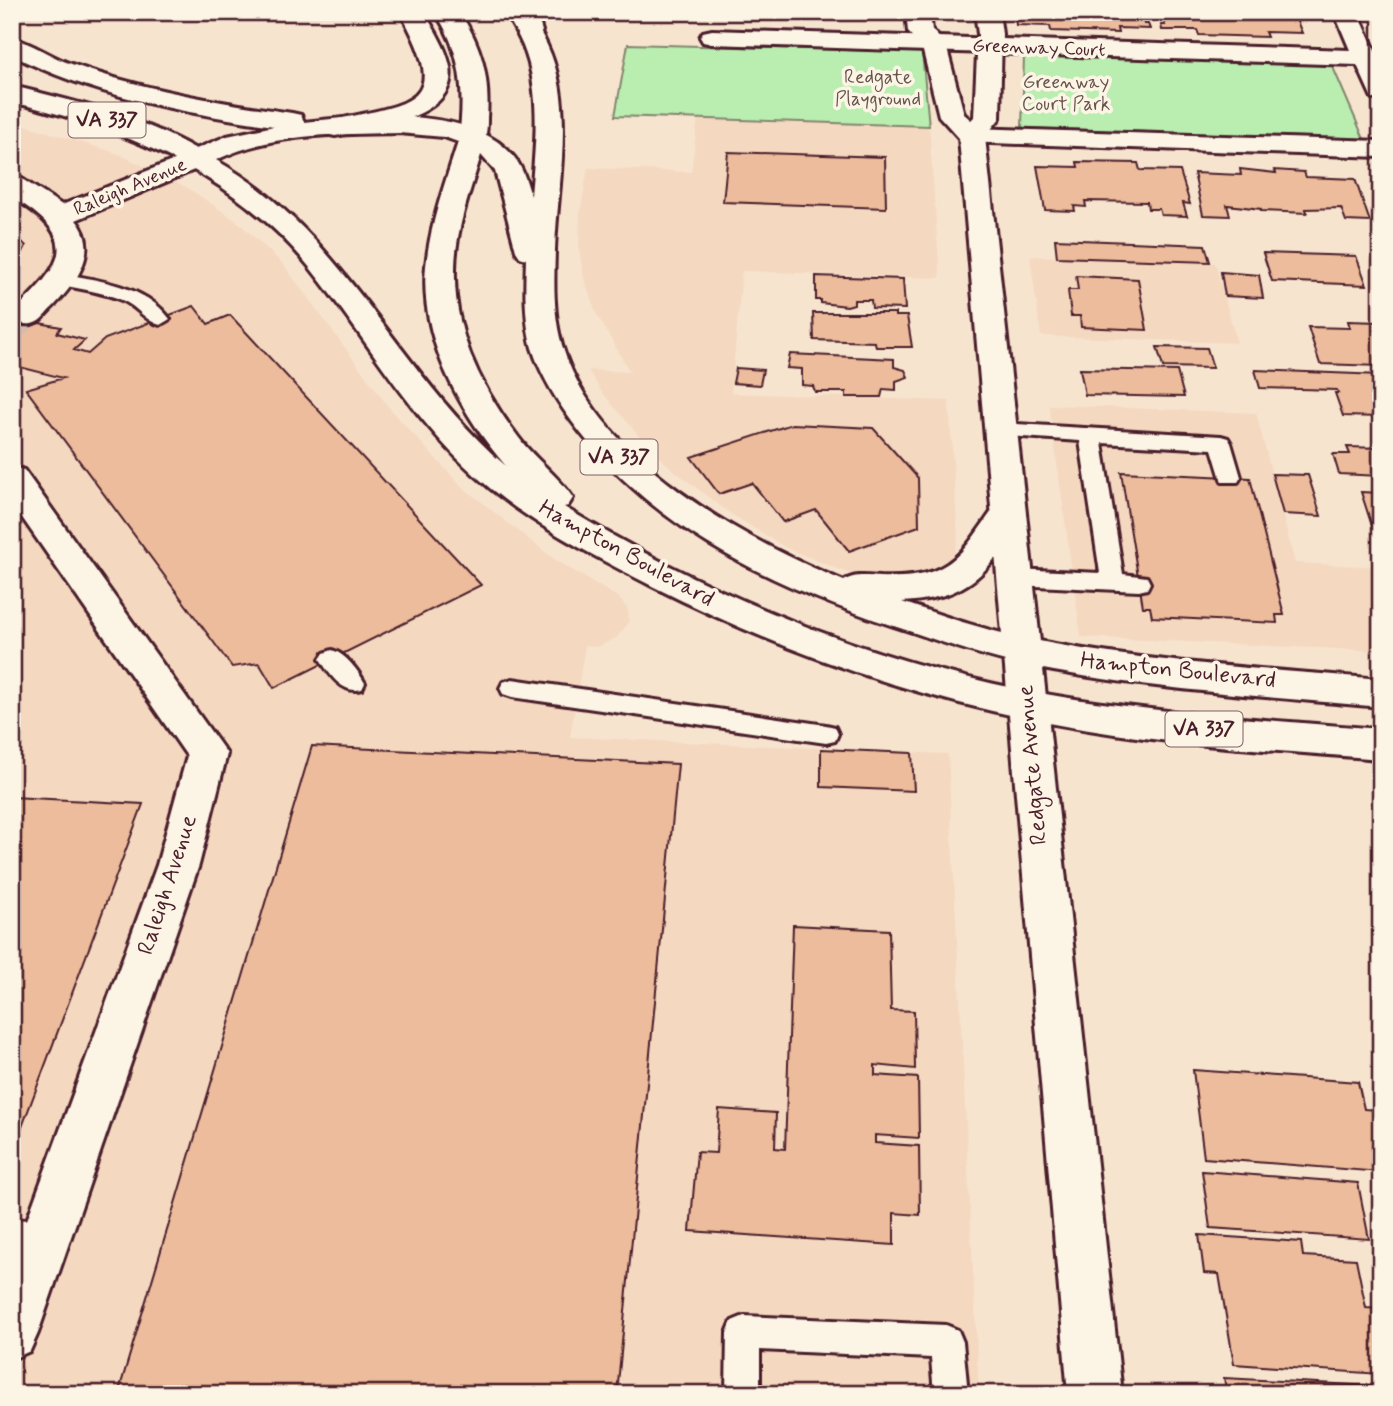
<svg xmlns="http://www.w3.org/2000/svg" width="1393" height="1406" font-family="Mynerve,sans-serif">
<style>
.built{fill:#f4d8c0}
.green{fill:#b9eeb0;stroke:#82866e;stroke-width:2}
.building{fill:#ecbc9c;stroke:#4a1f2b;stroke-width:2}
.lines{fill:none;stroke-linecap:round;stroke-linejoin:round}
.minor-tunnel{stroke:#d4bdae;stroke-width:27;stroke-dasharray:27 13;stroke-linecap:butt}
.service-casing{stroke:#4a1f2b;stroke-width:6}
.minor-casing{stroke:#4a1f2b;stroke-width:6}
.tertiary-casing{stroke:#4a1f2b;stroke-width:6}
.primary-casing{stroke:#4a1f2b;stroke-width:6}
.motorway-casing{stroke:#4a1f2b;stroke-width:6}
.service{fill:#fcf5e5;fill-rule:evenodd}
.minor{fill:#fcf5e5;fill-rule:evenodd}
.tertiary{fill:#fcf5e5;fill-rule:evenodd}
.primary{fill:#fcf5e5;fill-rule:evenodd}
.motorway{fill:#fcf5e5;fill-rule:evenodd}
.labels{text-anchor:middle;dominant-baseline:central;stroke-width:7;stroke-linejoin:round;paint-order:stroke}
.far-street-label{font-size:19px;fill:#4a1f2b;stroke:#fcf5e5}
.far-park-label{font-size:19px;fill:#66534c;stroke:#fcf5e5}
.shield{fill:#fcf5e5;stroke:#7f5f63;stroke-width:2}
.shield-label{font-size:21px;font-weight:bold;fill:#4a1f2b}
.street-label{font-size:23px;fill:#4a1f2b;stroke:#fcf5e5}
</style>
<rect width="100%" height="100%" fill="#f7e4cf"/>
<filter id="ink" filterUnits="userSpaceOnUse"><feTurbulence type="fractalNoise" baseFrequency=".0143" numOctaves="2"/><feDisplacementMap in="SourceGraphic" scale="14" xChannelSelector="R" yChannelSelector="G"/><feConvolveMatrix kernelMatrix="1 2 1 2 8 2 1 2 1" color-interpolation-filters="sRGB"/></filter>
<g filter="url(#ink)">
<path class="built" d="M698,118l231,8 11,152 -198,-7 -11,122 218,8 9,137 -3,13 -8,11 -11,8 -34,11 -42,-3 -74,-30 -58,-36 -57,-44 -32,-32 -38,-45 -13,-21 42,2 -34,-59 -12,-35 -5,-29 1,-35 8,-46 103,4z
M12,121l107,33 69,34 50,34 45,42 108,146 70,76 93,73 65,39 9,12 1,13 -13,15 -19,9 -12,-2 -15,92 378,17 31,640h-967z
M1030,256l185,7 22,80 -196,-7z
M1049,405l207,8 39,150 86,4v84l-300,-14z"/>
<path class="green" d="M628,44l294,8 7,74 -314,-10z
M1024,55l308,10 32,74 -342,-11z"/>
<path class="building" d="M794,12h65v6l-65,-2z
M1014,12h127l3,12h4l2,5 -33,-1 1,5 -67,-2 -1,-5 -34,-1z
M1161,12h132l9,21 -37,-1 2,5 -68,-2 -2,-5h-35l-1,-5h4z
M728,152l157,5 1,51 -163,-6z
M1077,162l61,1 2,7 40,1 10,33 -7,-1 4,13 -26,-1 -2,-6h-11l-1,-7 -62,-1 1,6 -12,-1 1,5 -30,-1 -8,-44 41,1z
M1240,169l36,4 -1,-3 29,2 2,5 49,2 15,43 -24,-1 -5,-13 -35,1 1,4 -46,-2v-2l-34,-4 3,11 -27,-1 -9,-42 47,2z
M12,232l14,14 -14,27z
M1055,239l150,6 5,17 -153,-5z
M1263,253l93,3 11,29 -95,-4z
M1221,272l38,3 4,23 -38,-2z
M816,276l87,3 2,30 -33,-1 -1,-8h-17v4l-7,2 -26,-3v-3h-5z
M1076,276l62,3 9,51 -66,-3 -1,-11h-9l-3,-26h10z
M194,306l14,18 22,-9 251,270 -207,103 -15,-25 -27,4 -206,-278 37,-11 -47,-12 -4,2v-50l49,9 -4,6 28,7 -11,10 14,4 17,-15z
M813,313h82v3h12l5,31h-36l-1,-5 -61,-2z
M1348,321l31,1 2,44 -61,-2 -12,-37 42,1z
M1157,347l50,1 6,20 -50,-1z
M790,354l104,5v8l11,3 3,7 -12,4v9l-13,-1 -2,8h-35v-5h-31l-2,-6 -11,-1v-16l-15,-1z
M736,368l27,2 -3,15 -27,-2z
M1080,369l97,2 7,26 -99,-2z
M1255,370l126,5v42l-38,-1 -8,-23h3l-1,-3 -77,-2z
M792,424l81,4 45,50 1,48 -70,25 -33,-41 -33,12 -31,-39 -33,11 -28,-37z
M1347,447l34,1v28l-42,-2 -6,-20h17z
M1121,472l129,6 34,137h-8l1,8 -125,-6 -2,-10h-7z
M1272,474l36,1 13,41 -38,-2z
M1361,492l20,1v34l-9,-1z
M312,746l366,18 -61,630h-499z
M821,749l91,4 2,38 -93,-4z
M12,797l131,7 -124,331h-7z
M793,925l96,5 2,80 23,1 1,58 -40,-4v10l43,3 1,60 -44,-3v8l44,3 1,69 -26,-2v32l-204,-14 7,-79 19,1 3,-44 57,4 -1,35 10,1z
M1193,1070l165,12 6,27 17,1v34h-7l6,28 -176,-14z
M1202,1171l156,12 11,56 -159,-11z
M1199,1235l102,7 2,14 53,3 10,49 15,1v65l-147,-10 -15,-90 -15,-1z
M1224,1378l148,8 1,8h-146z"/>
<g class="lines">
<path class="minor-tunnel" d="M12,327l14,-11"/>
<g class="service-casing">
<path id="service" d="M61,273c38,8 84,12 109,46l-10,6c-13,-3 -23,-18 -36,-24 -22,-10 -47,-12 -70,-18l-2,-4 2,-4z
M1000,423l221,13 7,2 3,5 10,34 -3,5h-16l-10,-33 -110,-6 21,131 24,3 3,6 -3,6 -8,2 -124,-6 -8,-2 -3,-6 3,-6 8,-2 85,4 -20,-132 -87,-6 -3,-5 3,-5z
M332,650c14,4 26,21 33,33l-3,6c-19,6 -33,-15 -42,-30l4,-6z
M512,679l314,46 9,2 3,7 -3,7 -9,2 -314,-46 -9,-3 -3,-6 3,-6z
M46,1219l11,4 5,11 -5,11 -11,4 -34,1v-30z
M744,1316l202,9 12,5 5,12 5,52h-34l-3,-36 -171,-8v44h-34l1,-61 5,-12z"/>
</g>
<g class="minor-casing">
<path id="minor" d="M1334,12h24l23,52v37l-9,-3 -15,-33 -645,-21 -9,-2 -3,-5 3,-5 9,-2 638,20z
M972,128l409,13v16l-418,-15 -4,-6 4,-6z
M197,151l9,2 4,6 -4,6 -130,55c25,30 0,63 -23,87 -5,4 -10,12 -16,15 -7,4 -14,2 -22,0l-3,-8 3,-4c53,-50 64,-72 -3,-113v-20l10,2 40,26z
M12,467l12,3 203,284 -28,111 -161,468 -8,18 -18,8v-98l145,-396 30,-109 -175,-253z"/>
</g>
<g class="tertiary-casing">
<path id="tertiary" d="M906,12h24l2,18 14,15 18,69 7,6 3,-3 4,-83 -3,-22h24l3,22 -2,84 -15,19 137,1257h-54l-109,-1256 -20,-22 -17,-69 -14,-15z"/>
</g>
<g class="primary-casing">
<path id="primary" d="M505,12h24c6,11 13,22 18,33 29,62 10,140 8,205 -1,32 -2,65 7,95 34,114 180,194 282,236 10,-7 23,-5 36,-4 69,3 80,-20 116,-72l12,-3 12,3 5,8c-35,56 -51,85 -123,89 39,13 78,27 118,35 118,26 241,31 361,42v28c-120,-11 -241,-18 -359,-42 -36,-8 -72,-20 -107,-32 -126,-40 -252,-95 -336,-202 -19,-25 -37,-52 -47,-83 -8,-29 -7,-60 -6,-89l-6,-2 -4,-6 -21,-80 -14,-16c-11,37 -26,76 -26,115 -2,62 27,120 64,168 16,22 40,38 54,60l-5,8 -4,1c143,87 305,154 470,185 114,21 231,28 347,37v30c-98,-8 -196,-13 -292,-29 -152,-24 -298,-74 -435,-143 -56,-29 -114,-58 -163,-98 -75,-61 -121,-146 -180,-220 -75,-94 -185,-140 -299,-167v-16c63,15 128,31 184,63l31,-13 47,-10c-90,-13 -181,-30 -262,-71v-17c20,5 36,17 54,24 73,27 149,40 226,51l9,2 3,7c59,-7 169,-17 210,35 9,11 13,26 17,39 4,-48 11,-104 -8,-150 -5,-12 -12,-23 -18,-34zM399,133l45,4 14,5c-13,41 -28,82 -32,124 -7,72 34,147 80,200 -108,-93 -163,-235 -290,-306 55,-27 123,-26 183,-27z"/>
</g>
<g class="motorway-casing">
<path id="motorway" d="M400,12h24c10,17 22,35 26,55 9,52 -80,61 -115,69l-9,-2 -4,-6 4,-6c82,-20 129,-12 74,-110z
M435,12h24c23,33 31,66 28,106 0,9 0,19 -6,27l-9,2 -9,-2 -4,-6c6,-47 3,-87 -24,-127z
M512,12h24l6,19 -3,5 -9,2 -9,-2z"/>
</g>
<use href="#service" class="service"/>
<use href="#minor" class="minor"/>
<use href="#tertiary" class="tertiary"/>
<use href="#primary" class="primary"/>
<use href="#motorway" class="motorway"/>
</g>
</g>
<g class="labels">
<g class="far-street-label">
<text transform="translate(1039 48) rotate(2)">Greenway Court</text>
<text transform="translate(130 187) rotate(-23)">Raleigh Avenue</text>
</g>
<g class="far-park-label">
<text x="878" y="77">Redgate<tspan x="878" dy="22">Playground</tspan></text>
<text x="1066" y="82">Greenway<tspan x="1066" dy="22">Court Park</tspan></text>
</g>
<g class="shield">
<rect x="68.5" y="102.5" width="77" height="35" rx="5"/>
<rect x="580.5" y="439.5" width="77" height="35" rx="5"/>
<rect x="1165.5" y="711.5" width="77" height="35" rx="5"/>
</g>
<g class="shield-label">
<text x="107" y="120">VA 337</text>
<text x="619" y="457">VA 337</text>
<text x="1204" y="729">VA 337</text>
</g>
<g class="street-label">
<text transform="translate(626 554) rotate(29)">Hampton Boulevard</text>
<text transform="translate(1178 671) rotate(6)">Hampton Boulevard</text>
<text transform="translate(1033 765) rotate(-95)">Redgate Avenue</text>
<text transform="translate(168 885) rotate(-72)">Raleigh Avenue</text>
</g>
</g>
<rect width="1393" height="1406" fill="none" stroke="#fcf5e5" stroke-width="42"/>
<rect x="21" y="21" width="1351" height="1364" fill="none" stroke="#4a1f2b" stroke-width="2.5" filter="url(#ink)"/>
</svg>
